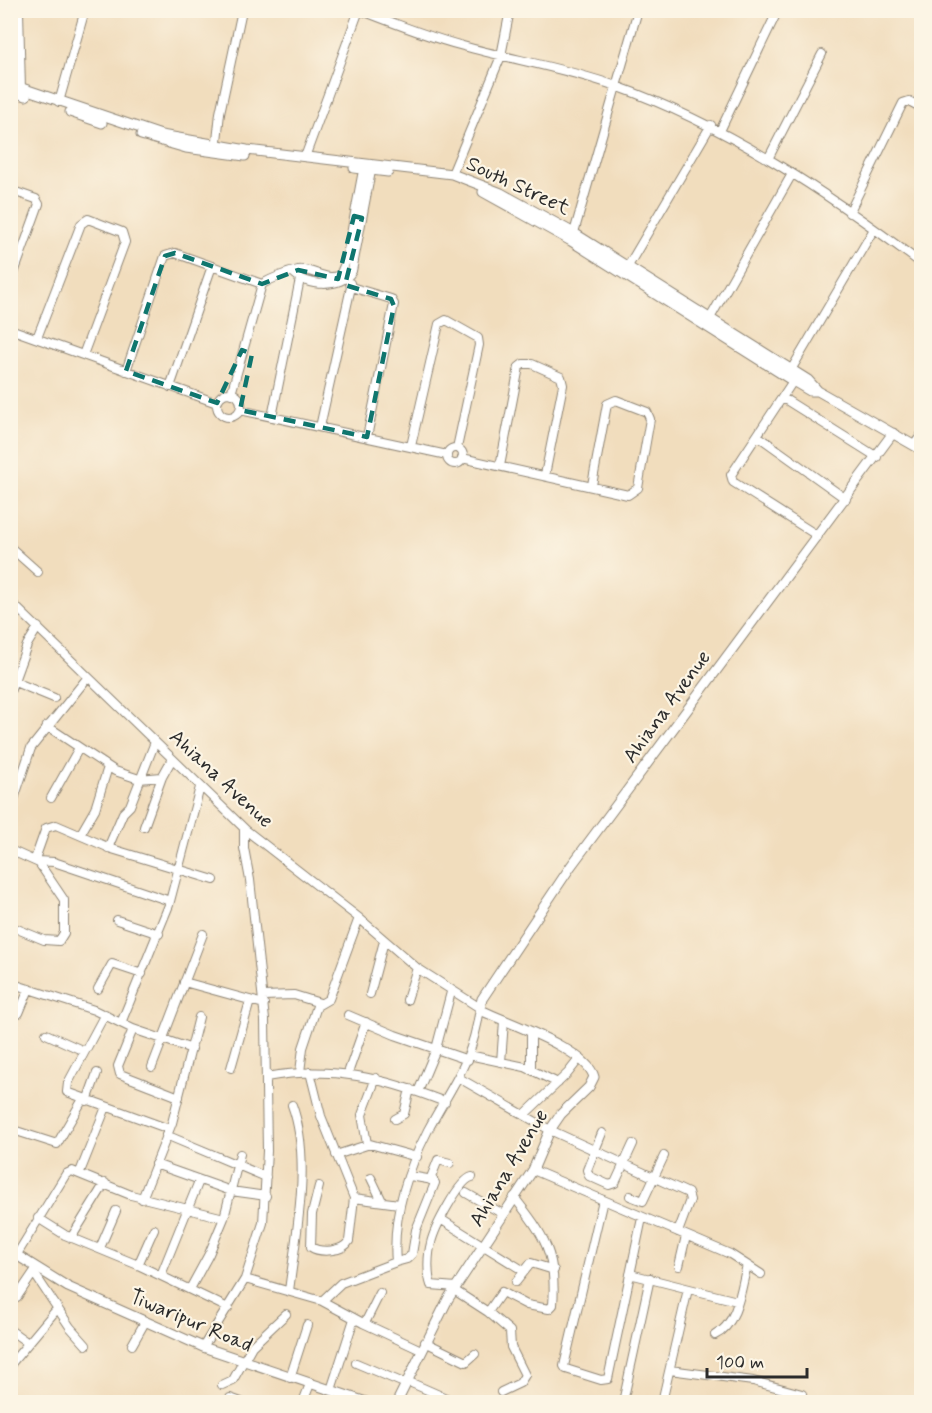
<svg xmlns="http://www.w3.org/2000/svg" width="932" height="1413" font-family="Mynerve,sans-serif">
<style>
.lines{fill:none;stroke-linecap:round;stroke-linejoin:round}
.minor-casing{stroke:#8e8474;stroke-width:10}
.tertiary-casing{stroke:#8e8474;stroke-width:11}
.minor{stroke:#fff;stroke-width:8}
.tertiary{stroke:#fff;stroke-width:9}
.marked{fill:none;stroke:#0f766e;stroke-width:4.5;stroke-dasharray:12 8;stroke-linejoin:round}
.labels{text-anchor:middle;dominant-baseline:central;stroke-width:4.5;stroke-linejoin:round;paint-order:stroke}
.street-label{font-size:21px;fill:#2b2b2b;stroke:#fcf5e5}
</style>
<rect width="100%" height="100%" fill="#fcf5e5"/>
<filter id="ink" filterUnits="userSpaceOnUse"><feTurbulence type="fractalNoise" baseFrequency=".0167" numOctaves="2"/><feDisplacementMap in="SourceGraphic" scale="12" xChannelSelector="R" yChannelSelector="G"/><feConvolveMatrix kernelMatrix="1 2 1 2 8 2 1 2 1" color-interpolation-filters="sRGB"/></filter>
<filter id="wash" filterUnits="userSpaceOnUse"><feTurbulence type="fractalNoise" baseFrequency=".008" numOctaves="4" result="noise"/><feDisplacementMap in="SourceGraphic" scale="24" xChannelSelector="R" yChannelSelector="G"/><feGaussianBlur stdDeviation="1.35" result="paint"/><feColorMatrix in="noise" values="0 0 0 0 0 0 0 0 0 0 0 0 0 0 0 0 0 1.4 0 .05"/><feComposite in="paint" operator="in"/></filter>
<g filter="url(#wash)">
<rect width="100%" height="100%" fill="#f1ddbd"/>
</g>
<g filter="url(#ink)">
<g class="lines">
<g class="minor-casing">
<path id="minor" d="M19,10l2,80
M360,10c33,13 68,27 103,36 51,14 103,22 153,40 112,40 212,107 306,178
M59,102l24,-85
M720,131l58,-121
M216,150l4,-37 22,-103
M305,157l54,-147
M768,159l54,-105
M452,174l49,-118 9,-46
M10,190l26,9 3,5 -29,80
M849,213l54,-110 6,-2 13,7
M573,236l65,-226
M627,268l84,-143
M293,272c12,15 49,17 59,-1l20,-105
M262,284c11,-6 23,-11 36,-14 15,-2 28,12 42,5l6,-14 18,-96
M351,287l40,12 3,5 -27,133
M709,320l83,-146
M10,329l207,74
M37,338l44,-114 7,-5 34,13 3,10 -42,113
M791,370l83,-141
M126,371l39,-115 10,-3 87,31 -31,110
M793,381l-62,94 2,7 85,54
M170,387l42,-121
M217 405a12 12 0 1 1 24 0a12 12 0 1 1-24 0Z
M783,398l94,59
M240,410l207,45
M272,417l28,-138
M320,427l31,-140 -1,-4
M758,436l88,63
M914,445l8,-11
M411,446l28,-122 7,-4 32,18 1,7 -22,103
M447 456a8 8 0 1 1 16 0a8 8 0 1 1-16 0Z
M462,458l166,37 10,-7 12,-69 -3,-7 -31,-12 -9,4 -15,81
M500,466l19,-99 4,-3h9l29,13 2,8 -18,90
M10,547l28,25
M10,601l237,230 112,87 58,50 63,40c-8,56 -27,75 -52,122 -21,41 -36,87 -32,132l-55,21 -19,18 -77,-22 -42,68
M10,680l44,18
M10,692l17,-47 11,-18
M47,726l68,45 24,8 23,-2
M51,798l28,-50
M10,811l21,-63 57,-71
M144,827l18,-50 10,-18
M244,829v19l6,32 15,140 2,131 -4,72 -18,56
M80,835l15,-26 13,-42
M108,848l15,-35 7,-7 25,-64
M10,850l29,13 25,37v33l-5,8 -15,-1 -34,-14
M35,859l11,-31 10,-3 56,24 102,31
M37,861l17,1 116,39
M117,920l42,14
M184,982l80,22
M10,983l84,27 39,19 59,20
M98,989l14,-25 30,10
M370,994l14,-53
M263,996l31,-1 26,8
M407,1000l10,-32
M105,1014l-37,69 -1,9 102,37
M348,1015l47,20 73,25
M10,1017l9,-4 10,-24
M121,1023l48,-118 31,-118
M133,1029l-15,37 2,8 59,23
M531,1032v37
M46,1034l38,17
M469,1055l56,12 33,16
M501,1062l3,-41
M152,1067l51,-133
M231,1068l19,-67
M300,1072l3,-24 14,-42 12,-7 30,-81
M310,1072l11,44 33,82 -5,43c-6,11 -29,12 -38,6l1,-33 7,-28
M348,1073l18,-51
M266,1077c67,-12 117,1 179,25
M459,1078l91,52 138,63 2,7 -12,32
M418,1092l18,-43 15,-57
M87,1101l10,-28
M525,1114l43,-41 11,-14
M395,1119l9,-5 6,-25
M10,1129l47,15 26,-45
M602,1133l-15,37 2,6 20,9 6,-2 18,-39
M166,1135l100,42
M367,1144l-5,-29 14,-37
M336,1155l34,-11 47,13
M155,1164l76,27 35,5
M533,1170l197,84 31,20
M80,1172l26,-65
M371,1178l11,23
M430,1180l8,-20 12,3
M466,1193l37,21
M630,1196l13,5 21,-45
M354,1198l45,6
M142,1199l30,-76 27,-106
M603,1200l-39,166 2,3 35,11 7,-1 34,-161
M38,1218l27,17 73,30 90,43
M442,1220l82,51
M71,1238l34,-55
M100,1248l16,-37
M16,1256l50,-82 6,-3 59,24 93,23
M396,1262l11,-3 5,-5 4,-24 19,-47 -2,-3 -23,-4
M138,1265l16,-36
M679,1266l7,-30
M34,1273l36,54 16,18
M630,1274l107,27
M161,1275l38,-94
M516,1282l15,-19 23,7
M456,1287l-25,-2c-4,-12 -3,-31 0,-42 3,-14 28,-63 41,-66
M190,1289l19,-35 15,-36 16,-64
M454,1290l34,22 22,19 1,16 14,28 -5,8 -19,9
M289,1291c7,-57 23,-132 3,-186
M10,1299l7,-2 19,-28
M322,1301l41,22 4,-4 13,-26
M488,1312l14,-20 25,13 22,4 4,-4c4,-50 -8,-69 -39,-108
M363,1323l58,27
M10,1330l18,13
M715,1335c23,-11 26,-47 32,-70
M425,1342l41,20 9,-8
M132,1345l13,-23
M356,1363l50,21
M10,1365l47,-56
M670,1370l83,11 49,13
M290,1378l17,-53
M407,1381l48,21
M222,1385l11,-5 19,-34 34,-32
M331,1390l23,-71
M230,1398l11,4
M303,1402l7,-18
M623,1402l27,-124
M662,1402l26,-113"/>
</g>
<g class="tertiary-casing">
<path id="tertiary" d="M10,84l151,51 86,15 205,24 49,19 73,40 234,147 10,11 104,59
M10,91l16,5
M70,112l32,11
M141,135l45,13 59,8
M354,168l34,4
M483,192l88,49 222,140 17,10h8
M10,1251l58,36 135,60 163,55
M397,1402l51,-103 85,-129 17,-40 11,-16 28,-27 5,-10c-7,-28 -87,-54 -111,-66l-3,-3 2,-9 89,-133 322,-433"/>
</g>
<use href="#minor" class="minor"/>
<use href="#tertiary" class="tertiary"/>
</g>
</g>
<path class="marked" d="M354,216l8,2 -17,67 46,14 3,7 -27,131 -127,-27 12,-56 -10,-4 -25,53 -91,-32 39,-115 10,-3 87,31 36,-14 40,9z"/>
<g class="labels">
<g class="street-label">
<text transform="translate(518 186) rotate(25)">South Street</text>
<text transform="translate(667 707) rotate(-54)">Ahiana Avenue</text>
<text transform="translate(221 779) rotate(43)">Ahiana Avenue</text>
<text transform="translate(509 1168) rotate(-59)">Ahiana Avenue</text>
<text transform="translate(191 1321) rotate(23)">Tiwaripur Road</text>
</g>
</g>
<rect width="932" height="1413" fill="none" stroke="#fcf5e5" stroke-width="36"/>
<path d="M707 1368v9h100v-9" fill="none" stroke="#2b2b2b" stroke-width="3"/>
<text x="716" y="1368" font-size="18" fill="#2b2b2b" stroke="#fcf5e5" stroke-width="4.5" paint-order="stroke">100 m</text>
</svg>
